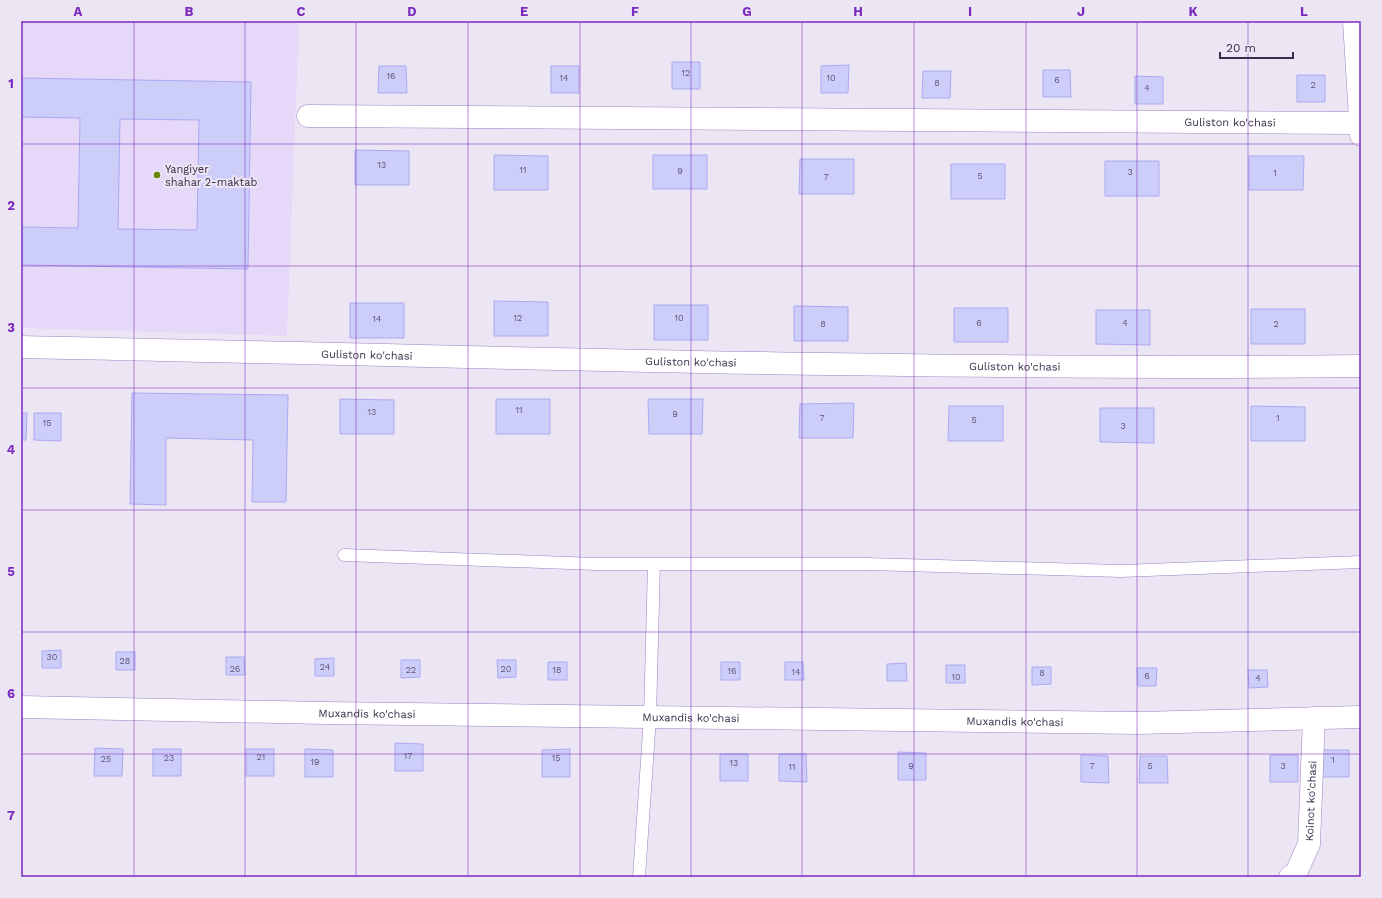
<svg xmlns="http://www.w3.org/2000/svg" width="1382" height="898" font-family="'Work Sans',sans-serif">
<style>
.built{fill:#e6d8f8}
.building{fill:#cdcdfa;stroke:#aba9f2;fill-rule:evenodd}
.lines{fill:none;stroke-linecap:round;stroke-linejoin:round}
.service-casing{stroke:#a080c4;stroke-width:13}
.minor-casing{stroke:#a080c4;stroke-width:23}
.service{stroke:#fff;stroke-width:12}
.minor{stroke:#fff;stroke-width:22}
.grid{fill:none;stroke:#7b2cbf;stroke-width:1;stroke-opacity:0.55}
.poi-dot{fill:#648500;stroke:#ece6f4;stroke-width:1.5}
.labels{text-anchor:middle;dominant-baseline:central;stroke-width:4;stroke-linejoin:round;paint-order:stroke}
.number-label{font-size:9px;fill:#5f5575}
.street-label{font-size:11px;fill:#3a2d49;stroke:#ece6f4}
.poi-label{font-size:11px;fill:#3a2d49;stroke:#ece6f4;text-anchor:start}
.neatline{fill:none;stroke:#7b2cbf;stroke-width:1.5}
.grid-label{font-size:13px;text-anchor:middle;font-weight:bold;fill:#7b2cbf}
</style>
<rect width="100%" height="100%" fill="#ece6f4"/>
<path class="built" d="M21,21h278l-12,315 -266,-8z"/>
<path class="building" d="M672,62h28v27h-28z
M849,65l-1,28h-27v-27z
M379,66h27l1,27h-29z
M551,66h28v27h-28z
M1043,70h27l1,27h-28z
M923,71h28l-1,27h-28z
M1297,75h28v27h-28z
M1135,76l28,1v27h-28z
M21,78l230,4 -3,187 -227,-4v-38l57,1 2,-110 -59,-1zM120,119l79,1 -2,110 -79,-1z
M355,150l54,1v34h-54z
M494,155l54,1v34h-54z
M653,155h54v34h-54z
M1249,156h55l-1,34h-54z
M800,159h54v35h-55z
M1105,161h54v35h-54z
M951,164h54v35h-54z
M494,301l54,1v34h-54z
M350,303h54v35h-54z
M654,305h54v35h-54z
M794,306l54,1v34h-54z
M954,308h54v34h-54z
M1251,309h54v35h-54z
M1096,310h54v35l-54,-1z
M132,393l156,2 -2,107h-34l1,-62 -87,-2v67l-36,-1z
M340,399l54,1v34h-54z
M496,399h54v35h-54z
M648,399h55l-1,35h-53z
M854,403l-1,35h-54l1,-34z
M949,406h54v35h-55z
M1251,406l54,1v34h-54z
M1100,408h54v35l-54,-1z
M21,413h6l-1,27h-5z
M34,413h27v28l-27,-1z
M61,650v18h-19v-17z
M116,652h19v18h-19z
M226,657h18l1,18h-19z
M334,658v18h-19v-17z
M401,660h19v17l-19,1z
M497,660h19v17l-18,1z
M548,662h19v18h-19z
M721,662h19v18h-19z
M785,662h18l1,18h-19z
M906,663l1,18h-20v-17z
M946,665h19v18h-19z
M1032,667h19v17l-19,1z
M1137,668h20l-1,18h-18z
M1248,670h19l1,17 -19,1z
M395,743l28,1v27h-28z
M95,748l28,1 -1,27h-28z
M153,749h28v27h-28z
M246,749h28v27h-28z
M305,749l28,1v27h-28z
M570,749v28h-28v-27z
M1321,750h28v27h-28z
M898,752l28,1v27h-28z
M720,754h28v27h-28z
M779,754h27l1,28 -28,-1z
M1081,755l27,1 1,27 -28,-1z
M1270,755h28v27h-28z
M1140,756h27l1,27h-29z"/>
<g class="lines">
<g class="service-casing">
<path id="service" d="M344,555l252,9h271l254,7 240,-9
M639,877l11,-160 4,-153"/>
</g>
<g class="minor-casing">
<g id="minor">
<path d="M1354,21l7,114"/>
<path id="s1" d="M308,116l1052,7"/>
<path id="s2" d="M21,347c446,9 893,24 1340,19"/>
<path id="s3" d="M21,707l303,6 816,10 221,-6"/>
<path id="s4" d="M1290,877l6,-4 13,-29 5,-126"/>
</g>
</g>
<use href="#service" class="service"/>
<use href="#minor" class="minor"/>
</g>
<path class="grid" d="M134,21v856M245,21v856M356,21v856M468,21v856M580,21v856M691,21v856M802,21v856M914,21v856M1026,21v856M1137,21v856M1248,21v856M21,144h1340M21,266h1340M21,388h1340M21,510h1340M21,632h1340M21,754h1340"/>
<circle class="poi-dot" cx="157" cy="175" r="4"/>
<g class="labels">
<g class="number-label">
<text x="686" y="73">12</text>
<text x="391" y="76">16</text>
<text x="564" y="78">14</text>
<text x="831" y="78">10</text>
<text x="1057" y="80">6</text>
<text x="937" y="83">8</text>
<text x="1313" y="85">2</text>
<text x="1147" y="88">4</text>
<text x="382" y="165">13</text>
<text x="523" y="170">11</text>
<text x="680" y="171">9</text>
<text x="1130" y="172">3</text>
<text x="1275" y="173">1</text>
<text x="980" y="176">5</text>
<text x="826" y="177">7</text>
<text x="518" y="318">12</text>
<text x="679" y="318">10</text>
<text x="377" y="319">14</text>
<text x="979" y="323">6</text>
<text x="1125" y="323">4</text>
<text x="823" y="324">8</text>
<text x="1276" y="324">2</text>
<text x="519" y="410">11</text>
<text x="372" y="412">13</text>
<text x="675" y="414">9</text>
<text x="822" y="418">7</text>
<text x="1278" y="418">1</text>
<text x="974" y="420">5</text>
<text x="47" y="423">15</text>
<text x="1123" y="426">3</text>
<text x="52" y="657">30</text>
<text x="125" y="661">28</text>
<text x="325" y="667">24</text>
<text x="235" y="669">26</text>
<text x="506" y="669">20</text>
<text x="411" y="670">22</text>
<text x="557" y="670">18</text>
<text x="732" y="671">16</text>
<text x="796" y="672">14</text>
<text x="1042" y="673">8</text>
<text x="1147" y="676">6</text>
<text x="956" y="677">10</text>
<text x="1258" y="678">4</text>
<text x="408" y="756">17</text>
<text x="261" y="757">21</text>
<text x="169" y="758">23</text>
<text x="556" y="758">15</text>
<text x="106" y="759">25</text>
<text x="1333" y="760">1</text>
<text x="315" y="762">19</text>
<text x="734" y="763">13</text>
<text x="911" y="766">9</text>
<text x="1092" y="766">7</text>
<text x="1150" y="766">5</text>
<text x="1283" y="766">3</text>
<text x="792" y="767">11</text>
</g>
<g class="street-label">
<text stroke="none"><textPath href="#s1" startOffset="922">Guliston ko'chasi</textPath></text>
<text stroke="none"><textPath href="#s2" startOffset="346">Guliston ko'chasi</textPath></text>
<text stroke="none"><textPath href="#s2" startOffset="670">Guliston ko'chasi</textPath></text>
<text stroke="none"><textPath href="#s2" startOffset="994">Guliston ko'chasi</textPath></text>
<text stroke="none"><textPath href="#s3" startOffset="346">Muxandis ko'chasi</textPath></text>
<text stroke="none"><textPath href="#s3" startOffset="670">Muxandis ko'chasi</textPath></text>
<text stroke="none"><textPath href="#s3" startOffset="994">Muxandis ko'chasi</textPath></text>
<text stroke="none"><textPath href="#s4" startOffset="82">Koinot ko'chasi</textPath></text>
</g>
<g class="poi-label">
<text x="165" y="169">Yangiyer<tspan x="165" dy="13">shahar 2-maktab</tspan></text>
</g>
</g>
<rect width="1382" height="898" fill="none" stroke="#ece6f4" stroke-width="44"/>
<path d="M1220 52v6h73v-6" fill="none" stroke="#3a2d49" stroke-width="2"/>
<text x="1226" y="52" font-size="12" fill="#3a2d49" stroke="#ece6f4" stroke-width="3" paint-order="stroke">20 m</text>
<rect x="22" y="22" width="1338" height="854" class="neatline"/>
<g class="grid-label">
<text x="78" y="16">A</text>
<text x="189" y="16">B</text>
<text x="301" y="16">C</text>
<text x="412" y="16">D</text>
<text x="524" y="16">E</text>
<text x="635" y="16">F</text>
<text x="747" y="16">G</text>
<text x="858" y="16">H</text>
<text x="970" y="16">I</text>
<text x="1081" y="16">J</text>
<text x="1193" y="16">K</text>
<text x="1304" y="16">L</text>
<text x="11" y="88">1</text>
<text x="11" y="210">2</text>
<text x="11" y="332">3</text>
<text x="11" y="454">4</text>
<text x="11" y="576">5</text>
<text x="11" y="698">6</text>
<text x="11" y="820">7</text>
</g>
</svg>
